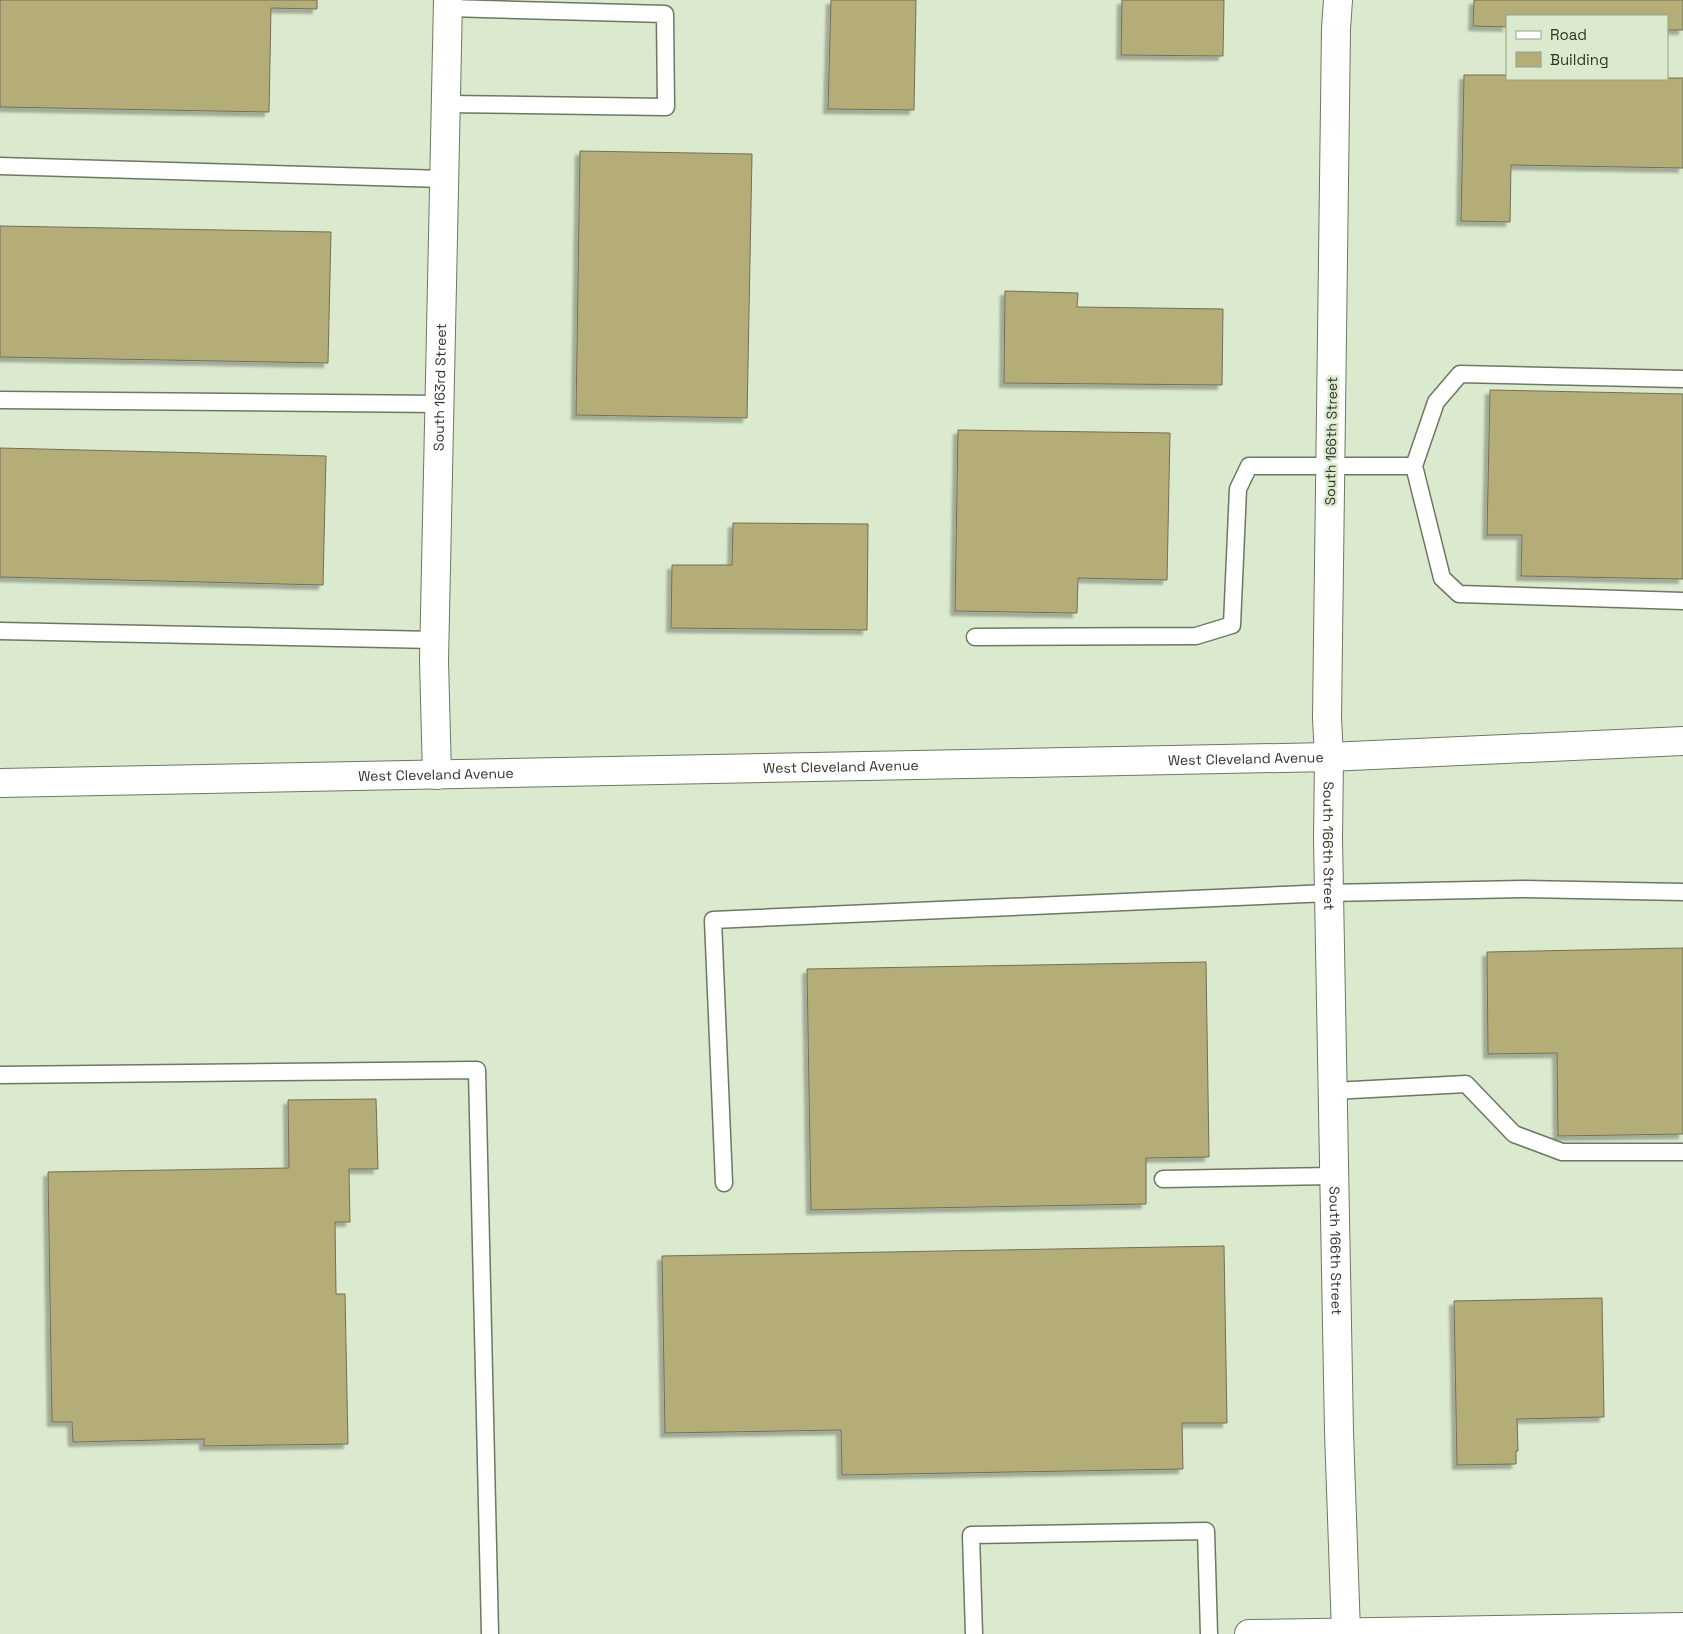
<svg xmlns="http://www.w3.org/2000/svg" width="1683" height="1634" font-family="'Space Grotesk',sans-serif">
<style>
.building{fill:#b4ad78;stroke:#736f55;filter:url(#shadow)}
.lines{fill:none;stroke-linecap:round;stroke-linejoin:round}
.lane-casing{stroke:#6c7961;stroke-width:19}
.street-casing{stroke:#6c7961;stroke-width:30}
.secondary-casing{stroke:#6c7961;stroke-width:30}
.lane{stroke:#fff;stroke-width:16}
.street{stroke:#fff;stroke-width:28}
.secondary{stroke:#fff;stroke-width:28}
.labels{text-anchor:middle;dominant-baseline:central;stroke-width:5;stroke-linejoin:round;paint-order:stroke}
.street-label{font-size:14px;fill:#2f352a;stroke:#dbe9ce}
</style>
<defs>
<filter id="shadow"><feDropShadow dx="-4.5" dy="4.5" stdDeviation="1" flood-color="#0004"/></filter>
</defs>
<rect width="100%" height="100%" fill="#dbe9ce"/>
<path class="building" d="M0,0h317v9l-46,-1 -2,104 -269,-5z
M831,0h85l-2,110 -86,-1z
M1122,0h102l-1,56 -102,-1z
M1474,0h209v30h-16v-14h-160v11l-34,-1z
M1464,75h43v4l176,-1v90l-172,-3 -1,57 -49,-1z
M580,151l172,3 -5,264 -171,-3z
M0,226l331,6 -3,131 -328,-6z
M1005,291l73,2 -1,14 146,2 -1,76 -218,-2z
M1490,390l193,4v185l-162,-3 1,-41h-35z
M958,430l212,3 -3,147 -89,-2 -1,35 -122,-2z
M0,448l326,8 -3,129 -323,-8z
M733,523l135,1 -1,106 -196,-2 1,-63h60z
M1683,948v186l-125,2 -1,-83 -69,1 -1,-102z
M1206,962l3,195 -63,1v46l-335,6 -4,-241z
M376,1099l2,70h-29l1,53h-15l1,72h9l3,150 -144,2v-7l-131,3 -1,-20h-20l-4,-250 241,-4 -1,-68z
M1224,1246l3,177h-45l1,46 -341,6 -1,-45 -176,3 -3,-177z
M1602,1298l2,119 -87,2 1,32h-2v13l-59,1 -3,-164z"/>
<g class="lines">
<g class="lane-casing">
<path id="lane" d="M446,104l220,3 -1,-93 -217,-6
M0,166l444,13
M1683,379l-223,-5 -24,28 -22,64 28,112 17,16 224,7
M0,400l439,4
M0,631l434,9
M975,637l221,-1 36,-11 6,-136 11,-23h165
M0,1075l477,-5 13,564
M1333,1091l133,-7 48,50 48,18h121
M1163,1179l171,-3
M724,1183l-11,-263 616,-27 193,-4 161,3
M974,1634l-3,-99 235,-4 3,103"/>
</g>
<g class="street-casing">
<g id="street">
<path id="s1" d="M1338,0l-2,29 -9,689 2,39 -1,82 11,593 7,200"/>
<path id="s2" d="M437,775l-3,-114 14,-661"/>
<path d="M1249,1634c145,-3 289,-4 434,-7"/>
</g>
</g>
<g class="secondary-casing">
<g id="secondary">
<path id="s3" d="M0,783l1329,-26 354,-16"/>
</g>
</g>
<use href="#lane" class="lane"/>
<use href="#street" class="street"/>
<use href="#secondary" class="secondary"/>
</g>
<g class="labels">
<g class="street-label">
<text stroke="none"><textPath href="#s2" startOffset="388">South 163rd Street</textPath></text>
<text transform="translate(1331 441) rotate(-89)">South 166th Street</text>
<text stroke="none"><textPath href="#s3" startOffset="1246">West Cleveland Avenue</textPath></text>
<text stroke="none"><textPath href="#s3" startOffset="841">West Cleveland Avenue</textPath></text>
<text stroke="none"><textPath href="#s3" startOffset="436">West Cleveland Avenue</textPath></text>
<text stroke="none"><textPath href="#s1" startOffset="846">South 166th Street</textPath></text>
<text stroke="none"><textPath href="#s1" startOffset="1251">South 166th Street</textPath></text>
</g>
</g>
<rect x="1506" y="15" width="162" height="65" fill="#dbe9ce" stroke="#96a18c"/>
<rect x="1516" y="31" width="25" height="8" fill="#ffffff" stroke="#96a18c"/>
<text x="1550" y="40" font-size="15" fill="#2f352a">Road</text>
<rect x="1516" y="52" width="25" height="15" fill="#b4ad78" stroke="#96a18c"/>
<text x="1550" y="65" font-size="15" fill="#2f352a">Building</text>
</svg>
